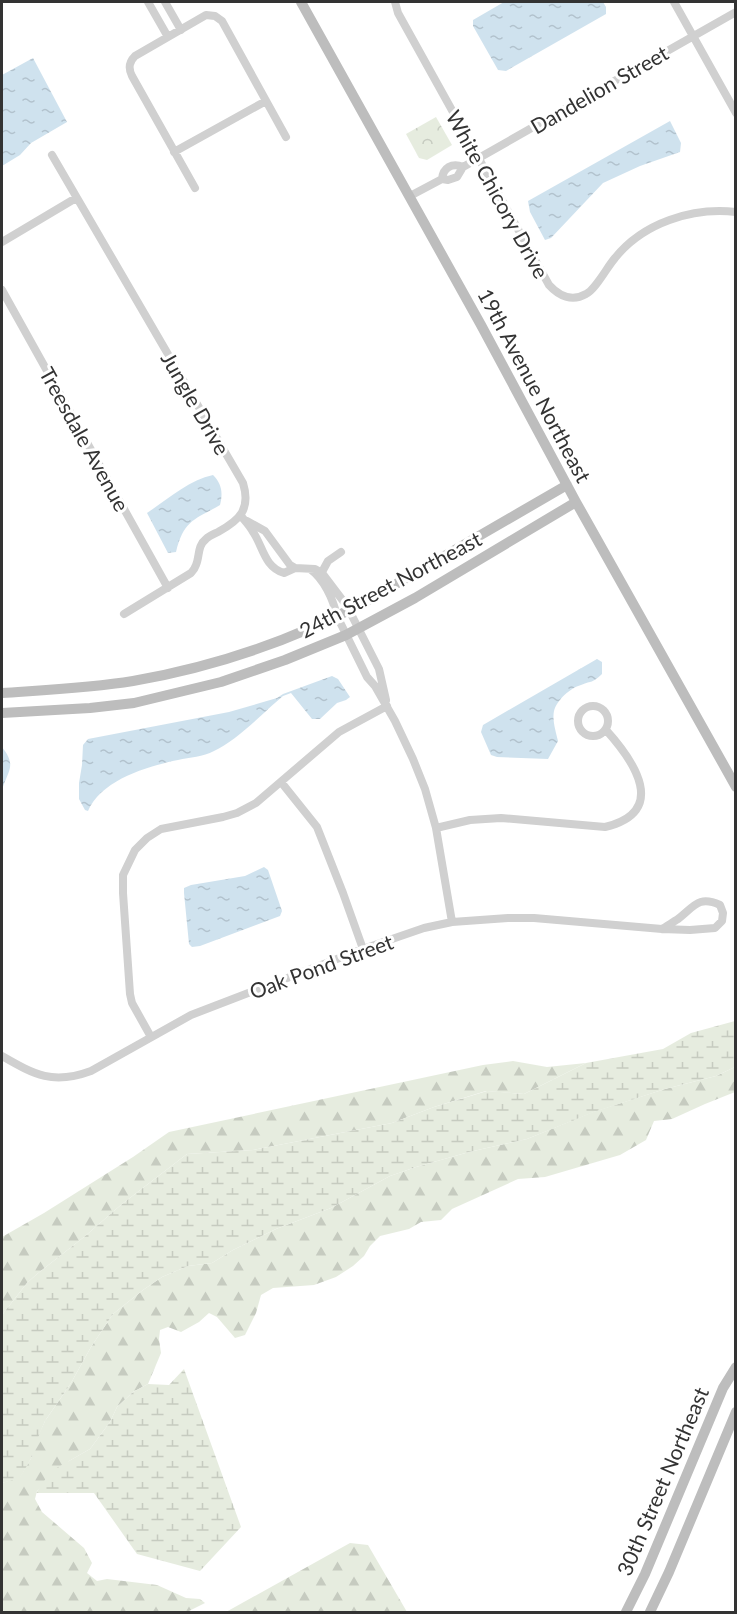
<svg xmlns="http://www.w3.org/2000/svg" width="737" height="1614" font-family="Lato,sans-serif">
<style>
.forest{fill:url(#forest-firs)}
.wetland{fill:url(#wetland-marsh)}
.park{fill:url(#park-crowns)}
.water{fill:url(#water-ripples)}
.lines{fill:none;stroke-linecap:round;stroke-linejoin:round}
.street{stroke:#d0d0d0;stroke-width:8}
.secondary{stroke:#bdbdbd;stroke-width:10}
.labels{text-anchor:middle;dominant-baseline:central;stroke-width:6;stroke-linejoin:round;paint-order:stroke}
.street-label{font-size:21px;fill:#333;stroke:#fff}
</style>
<defs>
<pattern id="forest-firs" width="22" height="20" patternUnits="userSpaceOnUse" patternTransform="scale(1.5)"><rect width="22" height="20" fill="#e6ecdf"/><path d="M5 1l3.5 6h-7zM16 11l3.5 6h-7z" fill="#c6cbc0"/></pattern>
<pattern id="wetland-marsh" width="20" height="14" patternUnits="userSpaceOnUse" patternTransform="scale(1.5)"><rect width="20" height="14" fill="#e6ecdf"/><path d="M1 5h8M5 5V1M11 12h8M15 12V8" fill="none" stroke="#c6cbc0"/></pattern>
<pattern id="park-crowns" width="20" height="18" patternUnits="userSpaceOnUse" patternTransform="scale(1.5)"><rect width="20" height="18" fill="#e6ecdf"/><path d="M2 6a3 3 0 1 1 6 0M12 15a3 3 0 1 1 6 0" fill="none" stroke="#c6cbc0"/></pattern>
<pattern id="water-ripples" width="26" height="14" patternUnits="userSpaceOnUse" patternTransform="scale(1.5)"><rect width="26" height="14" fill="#cfe2ee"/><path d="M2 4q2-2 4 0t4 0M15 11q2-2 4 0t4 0" fill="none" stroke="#b2c2cd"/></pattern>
</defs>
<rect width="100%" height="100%" fill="#fff"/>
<path class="forest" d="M513,1061l34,6 39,-4 -62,31 -38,-3 -52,16 -42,16 -139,27 -66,4 -65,50 -38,33 -47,37 -10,9 -25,32v-78l42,-24 89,-56 36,-25 314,-67z
M735,1067v25l-30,12 -33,15 -18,2 -8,19 -26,15 -75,22 -27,2 -66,30 -11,11 -20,2 -12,7 -29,7 -10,10 -6,10 -11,10 -17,11 -22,8 -41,3 -12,7 -5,18 -11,22 -10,3 -18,-21 -8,-4 -10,9 -18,10 -13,-5 -8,3 -1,9 2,14 -13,31 -15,8 -16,15 -7,15 -20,27 -21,12 -32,30 -2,8 7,13 42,36 8,15 -5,10 10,8 10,-2 50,6 29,13 14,1 5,4 -18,9h-185v-129l18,-6 13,-22v-8l12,-26 26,-38 20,-36 22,-33 30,-24 19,-13 26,-11 24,-3 21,-13 43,-21 55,-21 59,-32 26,-9 53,-15 58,-13 66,-27 72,-23 51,-13z
M350,1543l18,2 39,67h-181z"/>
<path class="wetland" d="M735,1021v46l-19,9 -51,13 -71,23 -67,27 -58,13 -53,15 -26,9 -59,32 -55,21 -43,21 -21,13 -24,3 -26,11 -19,13 -30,24 -22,33 -20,36 -26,38 -11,26 -1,8 -13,23 -18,5v-168l25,-32 10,-9 47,-37 38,-33 65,-50 66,-4 139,-27 42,-16 53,-16 37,3 62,-31 77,-14 28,-16z
M184,1369l57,158 -41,44 -63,-17 -43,-61h-58l8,-12 9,-11 37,-21 20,-27 7,-15 16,-15 15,-8 21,1z"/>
<path class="park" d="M436,117l16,28 -25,15 -8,-2 -13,-24z"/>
<path class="water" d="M504,2h99l3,5v7l-100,57 -8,-1 -25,-44v-6z
M33,58l34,64 -36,21 -11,12 -18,11v-91z
M670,121l11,22 -1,9 -40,14 -37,17 -52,55 -6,2 -15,-28 -2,-11z
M213,475c9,9 10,18 7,30 -26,15 -36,15 -44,47l-8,1 -21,-40c21,-14 42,-33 66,-38z
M597,659l5,3v12c-11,10 -9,6 -21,11 -11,3 -24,15 -27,26 -2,9 2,21 4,30l-10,18 -51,-2 -6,-2 -10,-23 2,-7z
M332,676l6,3 12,18 -4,3 -9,3 -17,16h-8l-21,-26 -8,3c-19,16 -47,45 -69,55 -11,6 -24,6 -36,9 -30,6 -77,20 -90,51l-3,-1 -6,-11v-16l3,-18 1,-20 5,-6 141,-27 48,-14 6,-4z
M2,747c15,19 6,23 0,43z
M264,867l4,3 14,41 -2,5 -80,30 -8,1 -3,-3 -5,-51v-5l7,-3 54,-9z"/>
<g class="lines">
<path class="street" d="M148,2l20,35
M165,2l16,28
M395,2l3,11 151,272c10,11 23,17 37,9 10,-5 21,-27 29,-36 28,-35 77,-51 121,-46
M674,2l62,111
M174,152l92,-51
M52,155l191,328c8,26 -3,37 -25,49 -4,2 -9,4 -12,7 -9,7 -6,17 -10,26 -1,3 -3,6 -5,8l-67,41
M442,179c1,-11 10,-17 21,-12
M195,188l-63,-112c-4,-8 -3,-14 3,-20l71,-41 9,1 7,5 64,116
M410,196l32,-17 6,1 9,-3 6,-10 273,-155
M2,242l74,-44
M2,290l166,298
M241,516c4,5 9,10 12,16 10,14 11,35 31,41l11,-5 20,1 7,4 28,37
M247,521l18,10 25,34 5,3
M310,569c14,10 23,30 27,47l30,61 8,9 20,35 18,38 12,30 11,39 16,94
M322,572l6,-11 13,-9
M349,610l30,59 7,31
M578 721a15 15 0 1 1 30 0a15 15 0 1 1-30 0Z
M281,782l36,45 26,66 20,56
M436,828l34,-8 31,-2 104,9c64,-15 29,-66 1,-97
M151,1037l-19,-34 -2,-9 -7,-101v-18l12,-25 12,-12 14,-9 62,-12 14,-4 19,-10 83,-71 48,-26
M2,1056c33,19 51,29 89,15l100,-56 172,-66 61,-21 28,-6 56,-4h26l128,11 28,1 25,-2 7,-7 1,-8 -3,-8c-22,-10 -26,2 -42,14 -5,3 -11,7 -16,10"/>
<path class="secondary" d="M301,2l180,323 95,177 160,285
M2,693c43,-3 88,-5 131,-12 81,-14 160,-41 232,-79l202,-117
M2,713l88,-5 44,-5 87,-21 64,-22 61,-25 69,-37 161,-96
M626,1612l19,-38 78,-186 13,-21
M650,1612l19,-40 67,-160"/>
</g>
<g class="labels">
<g class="street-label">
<text transform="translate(599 89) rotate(-30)">Dandelion Street</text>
<text transform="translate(498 194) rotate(61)">White Chicory Drive</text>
<text transform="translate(535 385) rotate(62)">19th Avenue Northeast</text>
<text transform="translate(196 403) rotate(60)">Jungle Drive</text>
<text transform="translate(85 439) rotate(61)">Treesdale Avenue</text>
<text transform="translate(390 584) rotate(-28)">24th Street Northeast</text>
<text transform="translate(321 966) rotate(-20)">Oak Pond Street</text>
<text transform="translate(662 1481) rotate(-67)">30th Street Northeast</text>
</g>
</g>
<rect width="737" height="1614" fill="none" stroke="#333333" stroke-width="6"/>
</svg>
